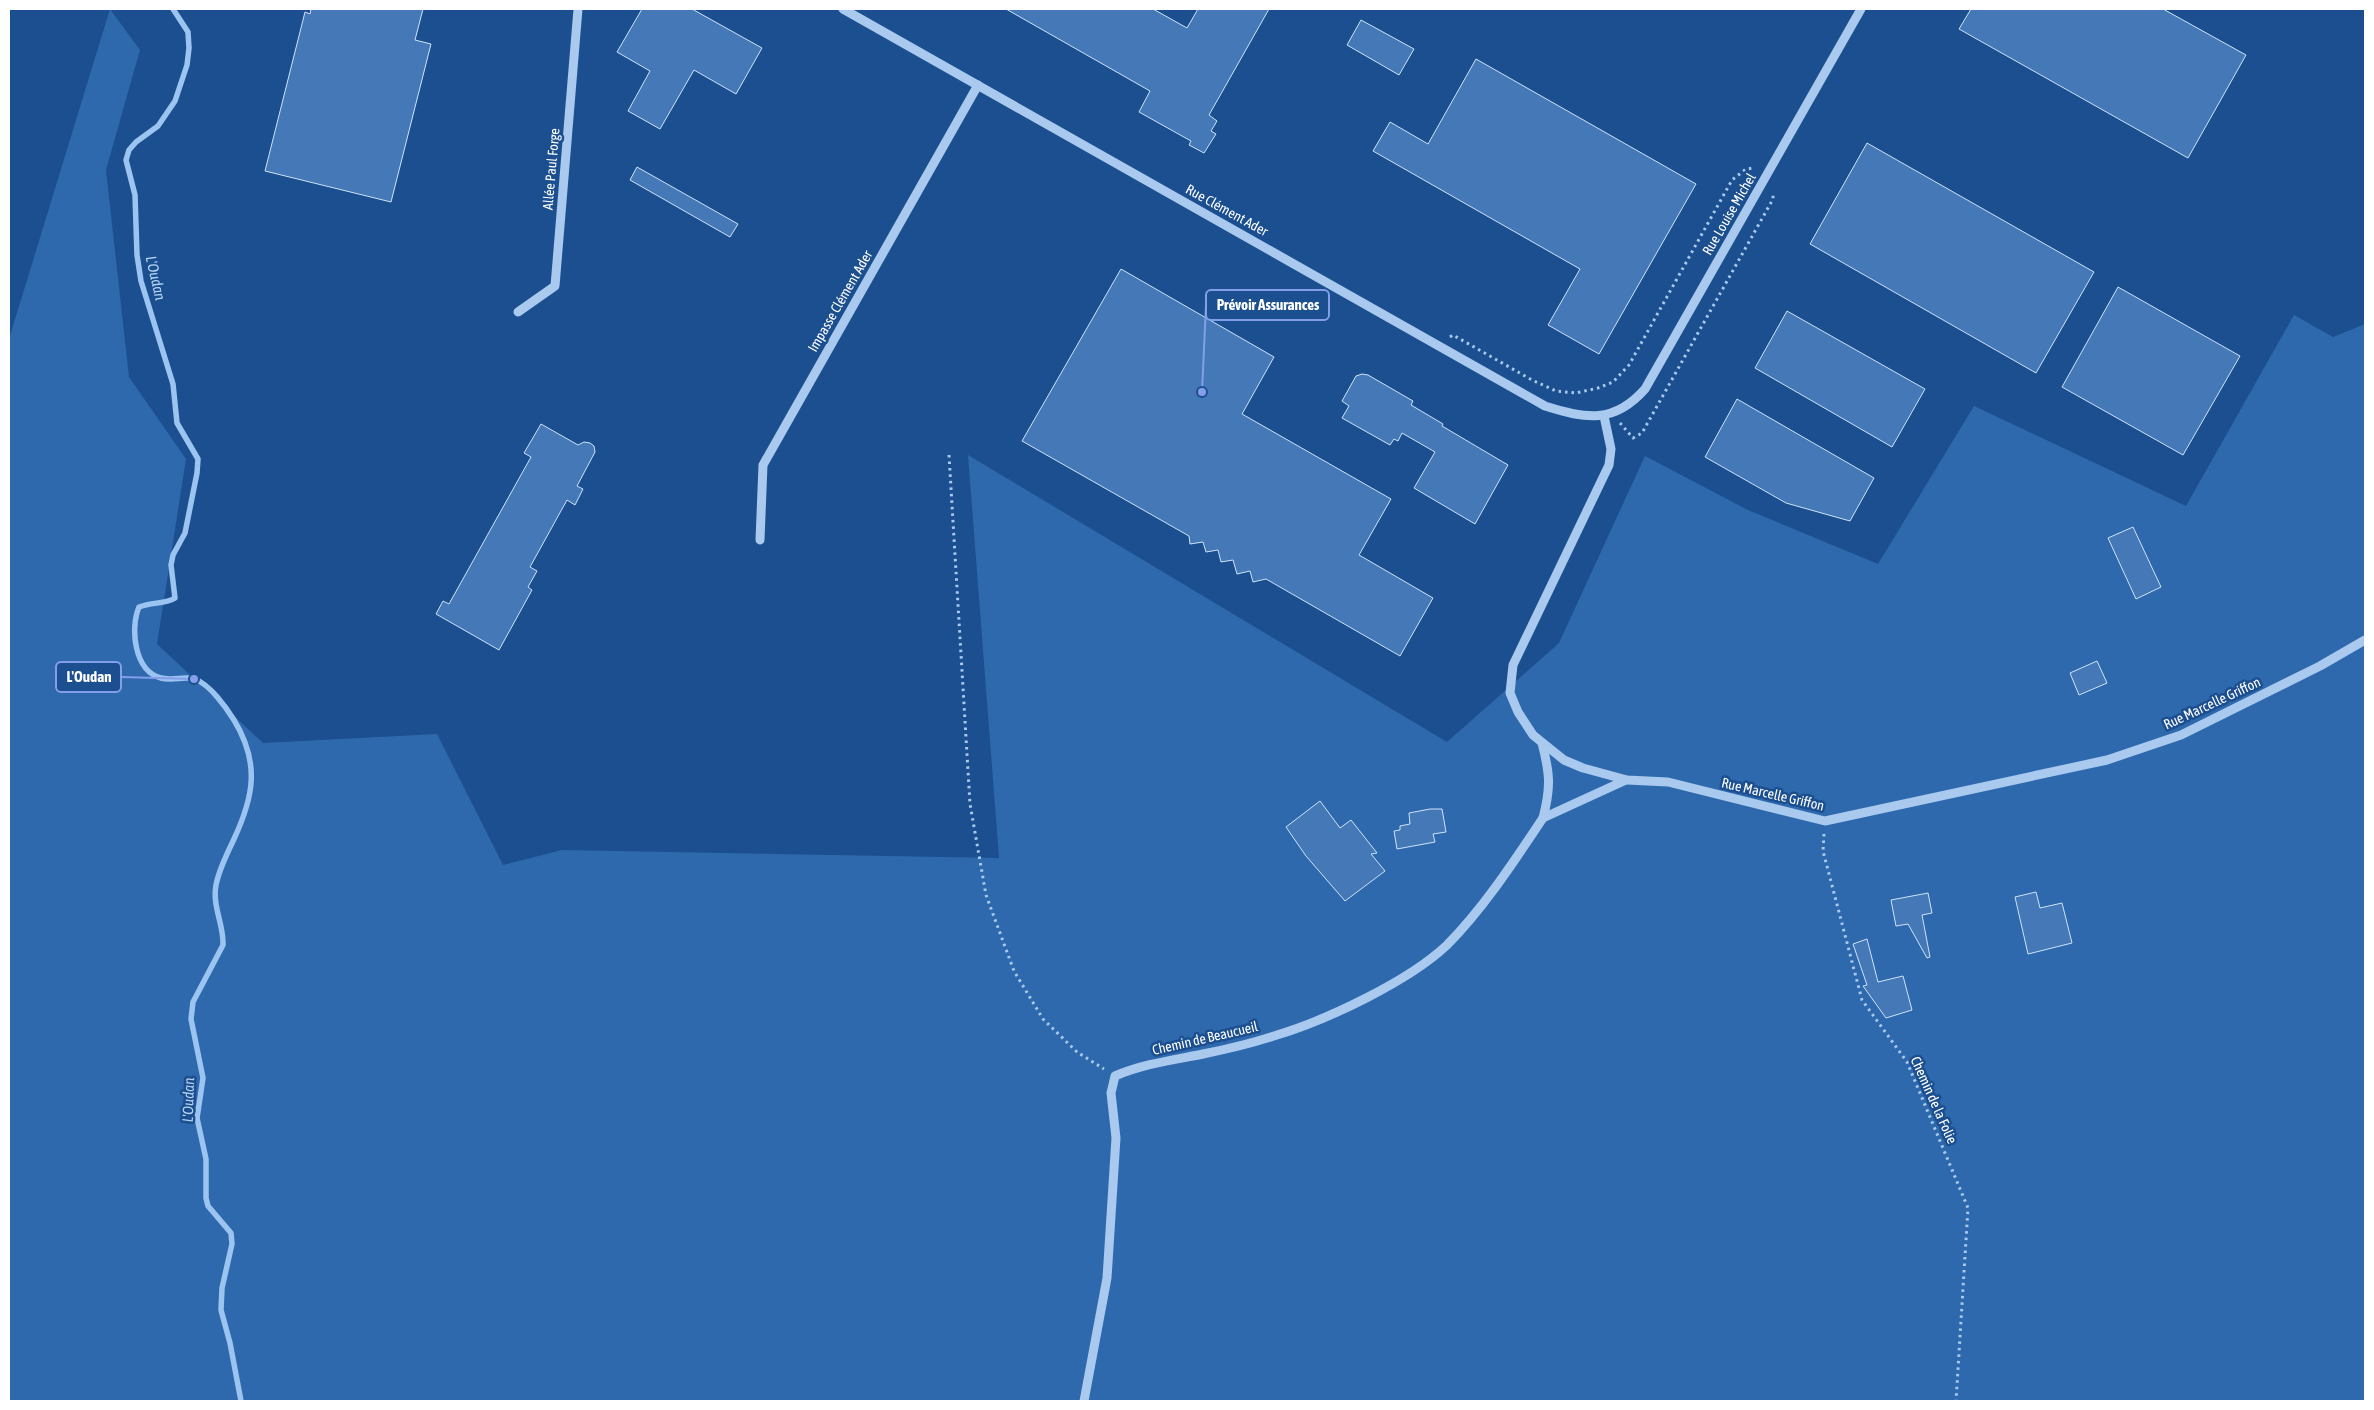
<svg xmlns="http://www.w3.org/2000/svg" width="2374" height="1410" font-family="'Asap Condensed',sans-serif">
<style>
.green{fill:#2e69ad}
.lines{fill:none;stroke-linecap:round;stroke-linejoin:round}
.stream{stroke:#9cc4f0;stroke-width:5.5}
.building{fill:#4478b7;stroke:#cfe3fa}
.path{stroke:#a9c9ee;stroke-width:3;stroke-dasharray:2.5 4;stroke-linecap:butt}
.minor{stroke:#a9c9ee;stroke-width:9}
.labels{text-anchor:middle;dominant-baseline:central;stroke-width:5;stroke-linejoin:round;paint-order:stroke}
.street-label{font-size:14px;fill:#fff;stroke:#1b4f8f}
.water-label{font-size:15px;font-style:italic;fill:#b5d3f5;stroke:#1b4f8f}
.leader{fill:none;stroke:#839eea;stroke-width:2}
.callout-dot{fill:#839eea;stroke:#1b4f8f;stroke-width:2}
.callout{fill:#1b4f8f;stroke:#839eea;stroke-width:2}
.callout-label{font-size:15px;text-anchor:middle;font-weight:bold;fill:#fff}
</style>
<rect width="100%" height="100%" fill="#1b4f8f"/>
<path class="green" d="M110 9 140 50 106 170 129 377 186 459 157 644 263 743 437 734 503 865 562 850 999 858 968 455 1447 742 1559 643 1645 456 1748 510 1878 564 1974 406 2186 506 2294 315 2333 337 2365 324V1401H9V339Z"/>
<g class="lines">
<path class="stream" d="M173 9 188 32 189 48 187 65 175 101 158 126 136 142 129 150 126 160 135 195 137 255 141 281 173 384 177 423 198 459 197 473 185 533 173 555 171 565 175 598C166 604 152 602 139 607 130 628 134 671 161 678 172 681 185 676 195 679 210 685 226 707 234 720 260 763 254 796 234 839 227 854 219 869 216 885 212 906 224 925 223 945L193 1002 191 1019 203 1078 197 1118 206 1159V1198L208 1206 231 1233 232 1244 222 1288 221 1310 230 1343 241 1401"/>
</g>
<g class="building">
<path d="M311 9H423L415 40 431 44 391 202 265 171 305 12 310 14Z"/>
<path d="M642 9H692L762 48 736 94 694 70 660 129 628 111 650 71 617 52Z"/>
<path d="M1006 9H1153L1187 28 1198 9H1269L1209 115 1217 121 1211 131 1216 134 1204 153 1189 145 1191 141 1139 112 1150 91Z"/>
<path d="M1971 9H2163L2246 55 2188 158 1959 29Z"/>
<path d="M1361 20 1414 49 1399 75 1347 45Z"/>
<path d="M1476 59 1696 184 1599 354 1548 325 1580 269 1373 151 1390 122 1428 144Z"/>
<path d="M1867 143 2094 272 2036 373 1810 244Z"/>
<path d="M637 167 738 224 730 237 630 180Z"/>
<path d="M1121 269 1274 357 1242 414 1391 499 1359 555 1433 598 1400 656 1266 579 1253 582 1250 571 1237 574 1233 560 1221 562 1218 550 1206 552 1203 542 1190 544 1189 536 1022 441Z"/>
<path d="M2118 287 2240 356 2183 455 2062 387Z"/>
<path d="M1787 311 1925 389 1892 447 1755 368Z"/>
<path d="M1362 374 1368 375 1413 401 1411 405 1443 424 1442 426 1508 465 1475 524 1414 488 1435 452 1402 433 1398 441 1394 439 1390 445 1342 418 1349 406 1342 401 1356 376Z"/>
<path d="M1737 399 1874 478 1850 521 1786 503 1705 457Z"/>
<path d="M541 424 578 445 584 442 590 443 594 446 595 452 577 486 583 489 575 505 567 500 530 567 537 571 528 587 532 590 499 650 436 614 443 601 449 604 531 457 524 453Z"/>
<path d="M2133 527 2161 587 2136 599 2108 538Z"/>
<path d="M2097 661 2107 683 2079 695 2070 673Z"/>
<path d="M1320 801 1340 828 1351 820 1377 853 1371 854 1385 871 1345 901 1306 856 1286 827Z"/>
<path d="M1430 809H1442L1446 832 1433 834 1435 842 1397 849 1394 831 1400 830V826L1410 824 1409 813Z"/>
<path d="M2036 892 2040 908 2062 903 2072 943 2028 954 2015 897Z"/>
<path d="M1928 893 1932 913 1922 915 1930 957 1927 958 1908 924 1896 926 1891 900Z"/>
<path d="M1867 939 1878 982 1903 976 1912 1010 1886 1018 1863 986 1867 985 1853 944Z"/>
</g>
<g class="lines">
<g class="path">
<path d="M1450 337 1453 335 1532 380 1556 391 1576 393 1598 388 1613 382 1629 365 1732 180 1746 169 1754 168"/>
<path d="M1620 423 1633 438 1642 433 1773 199V193"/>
<path d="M949 455 970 804 986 895 1014 971 1043 1019 1077 1052 1104 1069"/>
<path d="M1824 834 1823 851 1862 1000 1907 1062 1968 1208 1956 1401"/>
</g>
<g class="minor">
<path d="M843 9 1545 406C1586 419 1614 424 1645 389L1861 9"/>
<path d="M518 312 555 286 578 9"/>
<path d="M1604 416 1611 449 1609 465 1513 665 1510 693 1518 712 1533 735 1564 760 1583 768 1627 780 1668 782 1825 821 2107 760 2181 735 2320 666 2365 640"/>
<path d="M760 540 763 465 978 85"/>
<path d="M1542 743C1550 774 1551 787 1543 818L1626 780"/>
<path d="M1084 1401 1107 1278 1116 1138 1111 1093 1115 1076C1143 1064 1173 1060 1203 1054 1228 1049 1253 1043 1277 1035 1327 1020 1409 981 1447 945 1483 909 1515 860 1543 818"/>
</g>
</g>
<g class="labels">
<g class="street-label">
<text transform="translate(551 169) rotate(-85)">Allée Paul Forge</text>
<text transform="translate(1227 210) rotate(29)">Rue Clément Ader</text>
<text transform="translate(1729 214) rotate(-60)">Rue Louise Michel</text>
<text transform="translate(840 301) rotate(-60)">Impasse Clément Ader</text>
<text transform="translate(2212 703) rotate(-25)">Rue Marcelle Griffon</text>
<text transform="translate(1773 794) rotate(13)">Rue Marcelle Griffon</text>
<text transform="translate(1205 1038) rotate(-13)">Chemin de Beaucueil</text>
<text transform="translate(1934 1100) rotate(66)">Chemin de la Folie</text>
</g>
<g class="water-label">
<text transform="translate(156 278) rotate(77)">L'Oudan</text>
<text transform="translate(188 1100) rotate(-88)">L'Oudan</text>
</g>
</g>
<path class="leader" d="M1202 392L1206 305M194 679L121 677"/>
<g class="callout-dot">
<circle cx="1202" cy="392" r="5"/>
<circle cx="194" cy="679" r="5"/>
</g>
<g class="callout">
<rect x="1206" y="290" width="123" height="30" rx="5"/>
<rect x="56" y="662" width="65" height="30" rx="5"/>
</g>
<g class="callout-label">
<text x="1268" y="310">Prévoir Assurances</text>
<text x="89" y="682">L'Oudan</text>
</g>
<rect width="2374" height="1410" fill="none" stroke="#ffffff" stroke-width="20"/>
</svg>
